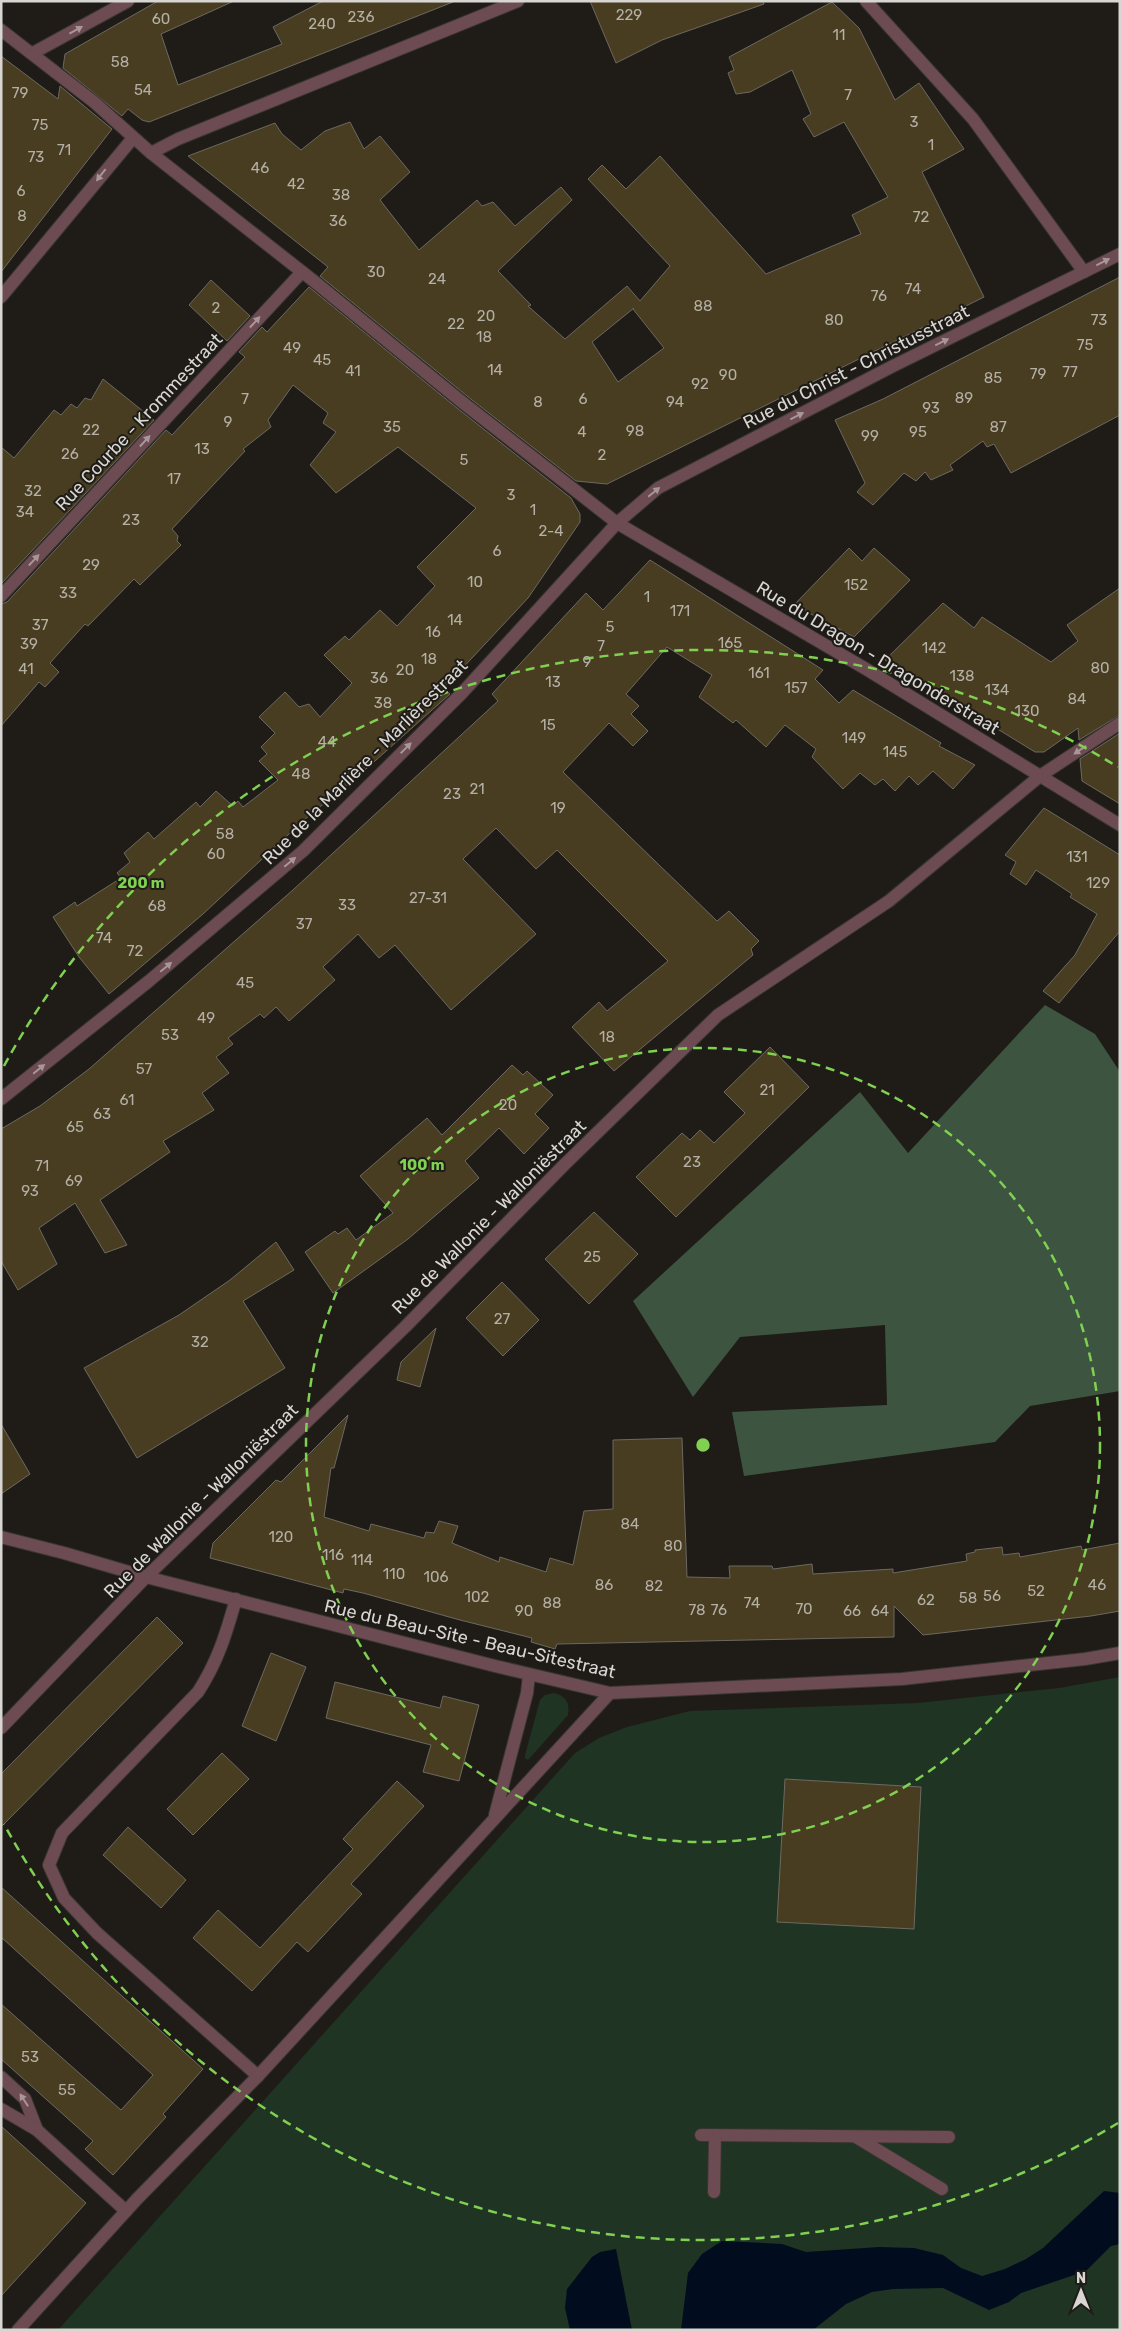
<svg xmlns="http://www.w3.org/2000/svg" width="1121" height="2331" font-family="Rubik,sans-serif">
<style>
.green{fill:#1f3423}
.forest{fill:#3d5540}
.water{fill:#020c1f}
.building{fill:#493d21;stroke:#6c6962;fill-rule:evenodd}
.lines{fill:none;stroke-linecap:round;stroke-linejoin:round}
.minor-casing{stroke:#393631;stroke-width:14}
.minor{stroke:#6d4b52;stroke-width:12}
.oneway{fill:#a89798}
.ring{fill:none;stroke:#80d051;stroke-width:2.5;stroke-dasharray:9 6}
.labels{text-anchor:middle;dominant-baseline:central;stroke-width:4;stroke-linejoin:round;paint-order:stroke}
.number-label{font-size:15px;fill:#b4b0a6}
.street-label{font-size:18px;fill:#d8d6d2;stroke:#1f1c17}
.centre{fill:#80d051;stroke:#1f1c17;stroke-width:2.5}
.ring-label{font-size:15px;text-anchor:middle;font-weight:bold;fill:#80d051;stroke:#1f1c17;stroke-width:4;stroke-linejoin:round;paint-order:stroke}
</style>
<rect width="100%" height="100%" fill="#1f1c17"/>
<g class="green">
<path d="M1120 1677V2330H58L575 1753 599 1738 627 1727 690 1711 918 1703 1059 1688Z"/>
<path d="M554 1693C566 1696 570 1703 568 1715L528 1760 525 1758V1755L540 1700 545 1695Z"/>
</g>
<path class="forest" d="M1045 1005 1095 1034 1120 1072V1391L1030 1406 995 1442 744 1476 732 1412 887 1405 885 1325 740 1337 693 1397 633 1301 860 1092 908 1153Z"/>
<g class="water">
<path d="M1104 2191 1120 2193V2244L1111 2246 1086 2271 1021 2293 1009 2302 989 2310 943 2288 893 2289 872 2292 846 2304 813 2330H681L688 2273 702 2254 722 2241 782 2244 806 2252 879 2247 914 2248 943 2255 961 2268 982 2276 1005 2269 1026 2259 1043 2248Z"/>
<path d="M616 2249 632 2330H570L565 2308 567 2289 592 2257 600 2252Z"/>
</g>
<g class="building">
<path d="M158 1H234L161 34 178 85 282 44 273 27 323 1 453 2 149 122 142 120 128 109 122 116 63 68 65 54Z"/>
<path d="M590 1H763L764 4 662 40 616 63Z"/>
<path d="M832 2 859 28 895 100 919 83 964 149 922 172 984 297 607 484 576 481 467 396 320 276 328 267 188 156 275 123 282 134 301 150 325 131 350 122 364 149 380 136 410 172 380 200 419 250 477 200 482 206 493 202 515 226 561 187 572 200 498 271 531 305 528 306 565 339 627 286 640 301 670 266 588 179 602 165 626 189 660 156 766 274 861 234 852 215 888 197 844 122 814 137 803 119 811 114 792 70 750 92 736 94 728 73 734 70 729 57ZM634 308 633 309 664 348 618 382 592 342Z"/>
<path d="M1 56 58 99 60 86 112 129 1 272Z"/>
<path d="M1120 277V415L1011 473 994 444 987 447 983 441 950 465 953 470 931 480 925 472 916 481 904 473 873 505 857 492 865 483 835 420 883 399Z"/>
<path d="M211 280 250 316 227 341 189 305Z"/>
<path d="M309 287 457 408 571 498 580 514V522L528 598 444 688 450 694 366 769 304 820 203 914 109 994 79 957 53 917 75 902 77 906 121 878 117 873 130 862 124 853 148 832 154 839 196 802 200 807 216 791 233 806 238 801 243 807 278 780 259 761 267 754 261 747 275 733 259 717 285 692 299 707 309 704 320 717 352 683 324 655 345 636 349 640 380 610 397 626 435 586 417 567 476 508 398 447 336 493 310 465 336 432 323 423 328 413 293 385 268 420 271 427 243 449 245 451 172 529 178 536 177 541 181 545 140 585 134 579 88 626 85 624 50 663 59 672 45 687 39 682 1 726V604L7 602 166 430 172 435 245 357 239 352 262 327 267 332Z"/>
<path d="M103 379 154 420 1 584V447L14 458 54 410 61 415 71 404 77 408 85 398 91 400Z"/>
<path d="M849 548 862 561 874 548 910 580 854 637 794 605Z"/>
<path d="M650 560 823 670 815 679 839 703 853 690 941 743 939 746 975 765 953 789 933 771 918 785 909 776 895 791 883 779 875 785 860 773 843 789 812 757 816 749 785 725 766 747 736 720 733 723 699 697 712 675 667 647 626 694 639 706 631 714 648 731 633 746 609 723 563 772 717 921 729 911 759 941 751 949 753 955 614 1071 572 1027 599 1002 607 1011 668 961 557 850 536 869 496 828 463 859 536 934 451 1010 395 945 379 958 358 934 323 967 335 980 289 1021 276 1007 264 1018 260 1014 228 1038 233 1044 216 1057 229 1073 202 1093 214 1110 163 1141 170 1152 100 1200 127 1245 105 1253 75 1203 39 1228 57 1264 18 1290 1 1261V1129L40 1106 89 1069 294 889 498 701 492 694 586 593 603 610Z"/>
<path d="M1120 588V715L1079 740 1078 728 1044 752H1035L885 660 943 603 974 628 982 617 1051 662 1078 641 1067 625Z"/>
<path d="M1120 733V804L1082 781 1080 759Z"/>
<path d="M1044 808 1120 855V931L1059 1003 1043 991 1075 955 1097 914 1070 897 1072 894 1036 870 1026 885 1010 874 1016 862 1005 855Z"/>
<path d="M770 1047 809 1087 676 1217 636 1177 682 1133 690 1140 700 1130 714 1143 745 1113 724 1092Z"/>
<path d="M512 1065 523 1075 527 1071 553 1095 535 1114 549 1128 524 1154 499 1128 465 1161 479 1178 408 1239 333 1293 305 1252 335 1231 338 1234 347 1228 356 1240 393 1213 360 1176 427 1118 442 1135Z"/>
<path d="M594 1212 638 1254 589 1304 545 1259Z"/>
<path d="M276 1242 294 1270 243 1301 285 1368 137 1458 84 1368 179 1315 230 1280Z"/>
<path d="M502 1282 539 1320 503 1356 466 1318Z"/>
<path d="M436 1328 420 1387 397 1380 401 1362Z"/>
<path d="M348 1415 334 1468H331L324 1517 369 1531 371 1524 424 1538 426 1532 434 1533 439 1521 458 1526 452 1543 499 1562 500 1557 546 1572 550 1558 573 1565 584 1511 613 1509V1440L682 1438 687 1577 730 1578 729 1566H772L773 1569 812 1564 813 1574 893 1569V1573L967 1561 966 1554 975 1552V1550L1002 1547 1003 1555 1019 1553 1020 1557 1081 1546 1082 1550 1120 1543V1611L1091 1616 923 1635 894 1606V1637L557 1644 555 1649 531 1642 532 1638 460 1620 363 1593 344 1589 343 1593 210 1558 213 1543 276 1480 281 1482Z"/>
<path d="M1 1424 30 1474 1 1494Z"/>
<path d="M157 1617 183 1643 1 1827V1774Z"/>
<path d="M271 1653 306 1667 276 1741 242 1726Z"/>
<path d="M335 1682 440 1708 443 1696 479 1705 459 1781 423 1772 431 1745 326 1718Z"/>
<path d="M222 1753 249 1779 193 1835 167 1809Z"/>
<path d="M785 1779 921 1787 914 1929 777 1922Z"/>
<path d="M397 1781 424 1806 351 1884 362 1894 308 1952 297 1942 252 1991 193 1938 218 1910 260 1948 353 1849 343 1839Z"/>
<path d="M128 1827 186 1880 161 1908 103 1855Z"/>
<path d="M1 1887 203 2069 163 2114 166 2117 113 2175 85 2149 93 2141 1 2059V2004L121 2110 153 2075 1 1937Z"/>
<path d="M1 2126 86 2203 1 2296Z"/>
</g>
<g class="lines">
<defs>
<g id="minor">
<path d="M866 1 973 119 1084 272"/>
<path d="M1 30 94 102 151 153 315 282 462 402 617 523 866 669 1120 825"/>
<path d="M33 53 128 1"/>
<path d="M151 153 178 139 518 1"/>
<path d="M1 297 133 138"/>
<path d="M1 596 302 272"/>
<path d="M1 1099 149 981 303 851 462 693 617 523 658 488 893 366 1120 254"/>
<path d="M1 1537 64 1553 146 1577 495 1666 610 1693 902 1679 1085 1659 1120 1653"/>
<path d="M236 1599C226 1634 218 1661 198 1692L62 1833 49 1865 64 1898 97 1933 258 2076"/>
<path d="M1 1728 146 1577 405 1327 564 1165 718 1015 889 901 1040 776 1120 723"/>
<path d="M495 1815 527 1693 529 1675"/>
<path d="M1 2077 25 2099 37 2130"/>
<path d="M1 2109 37 2130 126 2211"/>
<path d="M701 2135 949 2137"/>
<path d="M856 2137 942 2189"/>
<path d="M714 2192 715 2135"/>
<path d="M18 2330 137 2199 258 2076 610 1693"/>
</g>
</defs>
<use href="#minor" class="minor-casing"/>
<use href="#minor" class="minor"/>
</g>
<defs><path id="oneway-solid" d="M-6-.8H1V-3.2L6.5 0L1 3.2V.8H-6Z" transform="scale(1.25)"/></defs>
<g class="oneway">
<use href="#oneway-solid" transform="translate(76 30) rotate(-29)"/>
<use href="#oneway-solid" transform="translate(101 175) rotate(128)"/>
<use href="#oneway-solid" transform="translate(1103 262) rotate(-27)"/>
<use href="#oneway-solid" transform="translate(255 322) rotate(-47)"/>
<use href="#oneway-solid" transform="translate(942 342) rotate(-26)"/>
<use href="#oneway-solid" transform="translate(797 416) rotate(-27)"/>
<use href="#oneway-solid" transform="translate(145 441) rotate(-47)"/>
<use href="#oneway-solid" transform="translate(654 492) rotate(-39)"/>
<use href="#oneway-solid" transform="translate(34 560) rotate(-47)"/>
<use href="#oneway-solid" transform="translate(406 748) rotate(-45)"/>
<use href="#oneway-solid" transform="translate(1080 750) rotate(146)"/>
<use href="#oneway-solid" transform="translate(290 862) rotate(-40)"/>
<use href="#oneway-solid" transform="translate(166 967) rotate(-40)"/>
<use href="#oneway-solid" transform="translate(39 1069) rotate(-39)"/>
<use href="#oneway-solid" transform="translate(24 2100) rotate(-123)"/>
</g>
<g class="ring">
<circle cx="703" cy="1445" r="397"/>
<path d="M1118 2123A795 795 0 0 1 4 1824M4 1066A795 795 0 0 1 1118 767"/>
</g>
<g class="labels">
<g class="number-label">
<text x="629" y="15">229</text>
<text x="361" y="17">236</text>
<text x="161" y="19">60</text>
<text x="322" y="24">240</text>
<text x="839" y="35">11</text>
<text x="120" y="62">58</text>
<text x="143" y="90">54</text>
<text x="20" y="93">79</text>
<text x="848" y="95">7</text>
<text x="914" y="122">3</text>
<text x="40" y="125">75</text>
<text x="931" y="145">1</text>
<text x="64" y="150">71</text>
<text x="36" y="157">73</text>
<text x="260" y="168">46</text>
<text x="296" y="184">42</text>
<text x="21" y="191">6</text>
<text x="341" y="195">38</text>
<text x="22" y="216">8</text>
<text x="921" y="217">72</text>
<text x="338" y="221">36</text>
<text x="376" y="272">30</text>
<text x="437" y="279">24</text>
<text x="913" y="289">74</text>
<text x="879" y="296">76</text>
<text x="703" y="306">88</text>
<text x="216" y="308">2</text>
<text x="486" y="316">20</text>
<text x="834" y="320">80</text>
<text x="1099" y="320">73</text>
<text x="456" y="324">22</text>
<text x="484" y="337">18</text>
<text x="1085" y="345">75</text>
<text x="292" y="348">49</text>
<text x="322" y="360">45</text>
<text x="495" y="370">14</text>
<text x="353" y="371">41</text>
<text x="1070" y="372">77</text>
<text x="1038" y="374">79</text>
<text x="728" y="375">90</text>
<text x="993" y="378">85</text>
<text x="700" y="384">92</text>
<text x="964" y="398">89</text>
<text x="245" y="399">7</text>
<text x="583" y="399">6</text>
<text x="538" y="402">8</text>
<text x="675" y="402">94</text>
<text x="931" y="408">93</text>
<text x="228" y="422">9</text>
<text x="392" y="427">35</text>
<text x="998" y="427">87</text>
<text x="91" y="430">22</text>
<text x="635" y="431">98</text>
<text x="582" y="432">4</text>
<text x="918" y="432">95</text>
<text x="870" y="436">99</text>
<text x="202" y="449">13</text>
<text x="70" y="454">26</text>
<text x="602" y="455">2</text>
<text x="464" y="460">5</text>
<text x="174" y="479">17</text>
<text x="33" y="491">32</text>
<text x="511" y="495">3</text>
<text x="533" y="510">1</text>
<text x="25" y="512">34</text>
<text x="131" y="520">23</text>
<text x="551" y="531">2-4</text>
<text x="497" y="551">6</text>
<text x="91" y="565">29</text>
<text x="475" y="582">10</text>
<text x="856" y="585">152</text>
<text x="68" y="593">33</text>
<text x="647" y="597">1</text>
<text x="680" y="611">171</text>
<text x="455" y="620">14</text>
<text x="40" y="625">37</text>
<text x="610" y="627">5</text>
<text x="433" y="632">16</text>
<text x="730" y="643">165</text>
<text x="29" y="644">39</text>
<text x="601" y="646">7</text>
<text x="934" y="648">142</text>
<text x="429" y="659">18</text>
<text x="587" y="662">9</text>
<text x="1100" y="668">80</text>
<text x="26" y="669">41</text>
<text x="405" y="670">20</text>
<text x="759" y="673">161</text>
<text x="962" y="676">138</text>
<text x="379" y="678">36</text>
<text x="553" y="682">13</text>
<text x="796" y="688">157</text>
<text x="997" y="690">134</text>
<text x="1077" y="699">84</text>
<text x="383" y="703">38</text>
<text x="1027" y="711">130</text>
<text x="548" y="725">15</text>
<text x="854" y="738">149</text>
<text x="327" y="742">44</text>
<text x="895" y="752">145</text>
<text x="301" y="774">48</text>
<text x="477" y="789">21</text>
<text x="452" y="794">23</text>
<text x="558" y="808">19</text>
<text x="225" y="834">58</text>
<text x="216" y="854">60</text>
<text x="1077" y="857">131</text>
<text x="1098" y="883">129</text>
<text x="428" y="898">27-31</text>
<text x="347" y="905">33</text>
<text x="157" y="906">68</text>
<text x="304" y="924">37</text>
<text x="104" y="938">74</text>
<text x="135" y="951">72</text>
<text x="245" y="983">45</text>
<text x="206" y="1018">49</text>
<text x="170" y="1035">53</text>
<text x="607" y="1037">18</text>
<text x="144" y="1069">57</text>
<text x="767" y="1090">21</text>
<text x="127" y="1100">61</text>
<text x="508" y="1105">20</text>
<text x="102" y="1114">63</text>
<text x="75" y="1127">65</text>
<text x="692" y="1162">23</text>
<text x="42" y="1166">71</text>
<text x="74" y="1181">69</text>
<text x="30" y="1191">93</text>
<text x="592" y="1257">25</text>
<text x="502" y="1319">27</text>
<text x="200" y="1342">32</text>
<text x="630" y="1524">84</text>
<text x="281" y="1537">120</text>
<text x="673" y="1546">80</text>
<text x="333" y="1555">116</text>
<text x="362" y="1560">114</text>
<text x="394" y="1574">110</text>
<text x="436" y="1577">106</text>
<text x="604" y="1585">86</text>
<text x="1097" y="1585">46</text>
<text x="654" y="1586">82</text>
<text x="1036" y="1591">52</text>
<text x="992" y="1596">56</text>
<text x="477" y="1597">102</text>
<text x="968" y="1598">58</text>
<text x="926" y="1600">62</text>
<text x="552" y="1603">88</text>
<text x="752" y="1603">74</text>
<text x="804" y="1609">70</text>
<text x="697" y="1610">78</text>
<text x="719" y="1610">76</text>
<text x="524" y="1611">90</text>
<text x="852" y="1611">66</text>
<text x="880" y="1611">64</text>
<text x="30" y="2057">53</text>
<text x="67" y="2090">55</text>
</g>
<g class="street-label">
<text transform="translate(856 367) rotate(-27)">Rue du Christ - Christusstraat</text>
<text transform="translate(139 422) rotate(-47)">Rue Courbe - Krommestraat</text>
<text transform="translate(878 658) rotate(31)">Rue du Dragon - Dragonderstraat</text>
<text transform="translate(365 762) rotate(-45)">Rue de la Marlière - Marlièrestraat</text>
<text transform="translate(489 1217) rotate(-45)">Rue de Wallonie - Walloniëstraat</text>
<text transform="translate(201 1501) rotate(-45)">Rue de Wallonie - Walloniëstraat</text>
<text transform="translate(470 1639) rotate(13)">Rue du Beau-Site - Beau-Sitestraat</text>
</g>
</g>
<circle cx="703" cy="1445" r="8" class="centre"/>
<g class="ring-label">
<text x="141" y="888">200 m</text>
<text x="422" y="1170">100 m</text>
</g>
<rect width="1121" height="2331" fill="none" stroke="#d8d6d2" stroke-width="5"/>
<g transform="translate(1081 2291)" stroke="#1f1c17" stroke-width="4" paint-order="stroke">
<path d="M0-4L9 19L0 12L-9 19Z" fill="#d8d6d2"/>
<text y="-8" font-size="14" font-weight="bold" text-anchor="middle" fill="#d8d6d2">N</text>
</g>
</svg>
